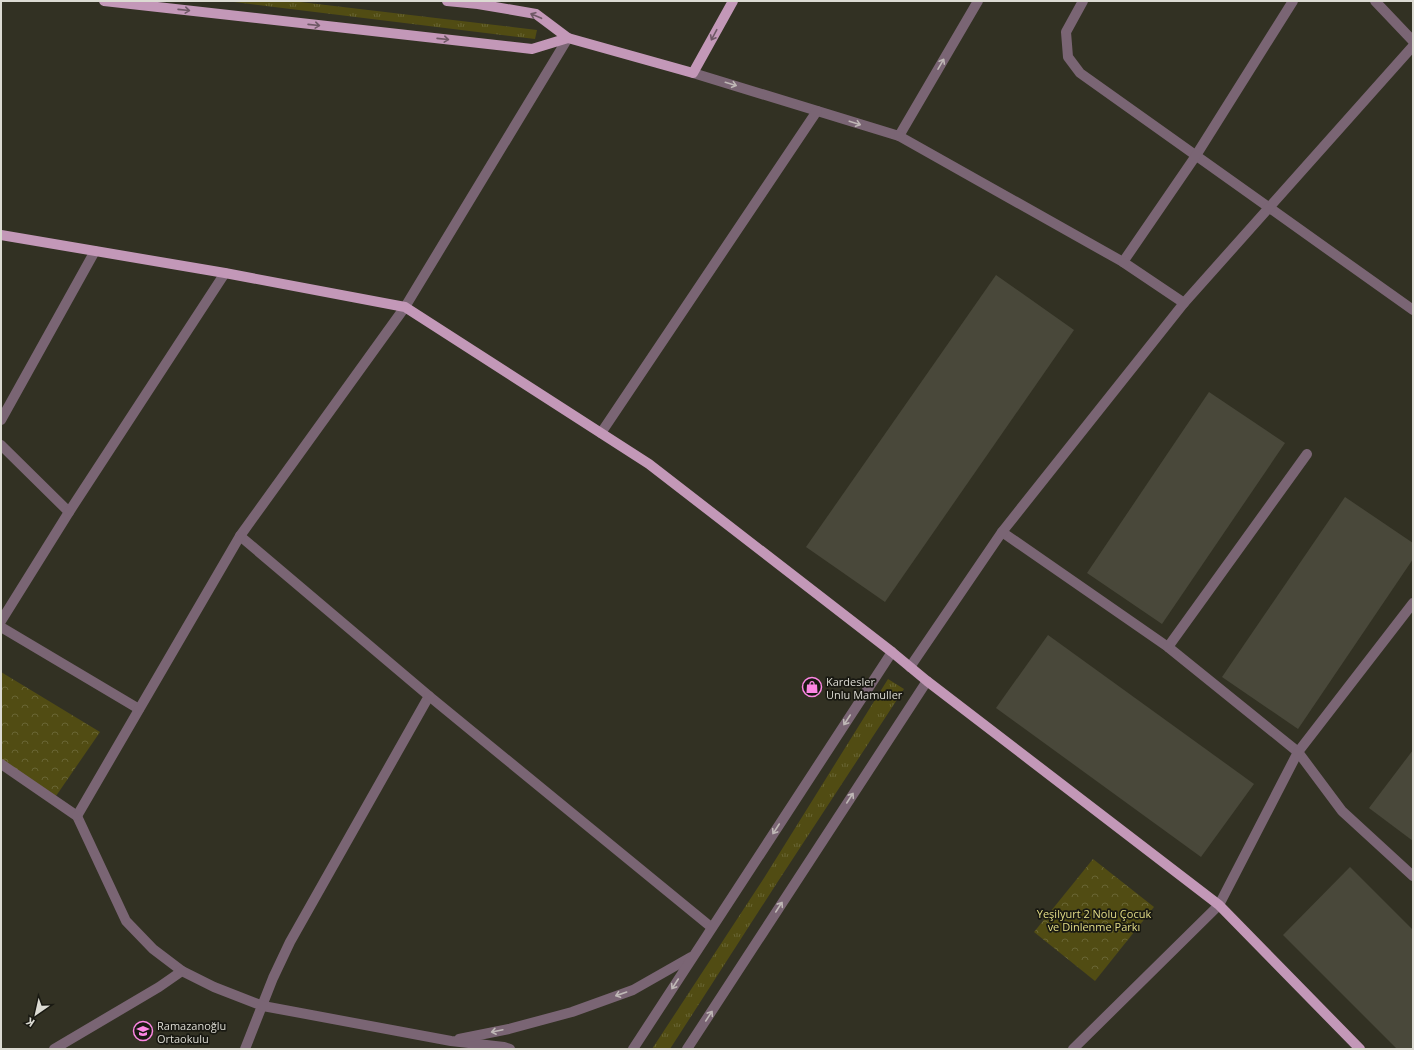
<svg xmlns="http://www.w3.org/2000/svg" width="1414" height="1050" font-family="'Open Sans',sans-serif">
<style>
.grass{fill:url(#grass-tufts)}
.park{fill:url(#park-crowns)}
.building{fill:#49483a}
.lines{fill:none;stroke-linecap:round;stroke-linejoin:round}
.minor{stroke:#7a6574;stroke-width:10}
.major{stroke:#c398b8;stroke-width:10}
.oneway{stroke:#6e5865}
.oneway2{stroke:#bfb8b6}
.labels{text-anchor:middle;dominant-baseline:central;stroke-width:3.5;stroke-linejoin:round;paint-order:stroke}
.poi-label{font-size:11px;fill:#dcdbd3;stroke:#191912;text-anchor:start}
.park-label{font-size:11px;fill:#e4dd86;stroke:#191912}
</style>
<defs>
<pattern id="grass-tufts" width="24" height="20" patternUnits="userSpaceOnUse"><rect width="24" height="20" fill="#514c13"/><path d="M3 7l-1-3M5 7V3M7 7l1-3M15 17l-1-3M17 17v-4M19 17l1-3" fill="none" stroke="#696534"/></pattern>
<pattern id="park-crowns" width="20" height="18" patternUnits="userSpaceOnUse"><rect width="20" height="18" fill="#514c13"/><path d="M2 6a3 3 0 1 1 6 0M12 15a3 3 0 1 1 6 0" fill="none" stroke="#696534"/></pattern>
</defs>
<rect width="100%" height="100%" fill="#323123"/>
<g class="grass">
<path d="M226 1H292L537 30 535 39Z"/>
<path d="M888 679 904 689 775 886 670 1049H652L764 878Z"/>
</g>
<g class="park">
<path d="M1 672 100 732 56 796 1 760Z"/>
<path d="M1093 859 1154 907 1095 981 1034 932Z"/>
</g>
<g class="building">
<path d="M996 275 1074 330 885 602 806 547Z"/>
<path d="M1209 392 1285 443 1162 624 1087 573Z"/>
<path d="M1345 497 1413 543V559L1298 729 1222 677Z"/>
<path d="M1048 635 1254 784 1201 857 996 708Z"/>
<path d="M1413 750V841L1369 808Z"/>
<path d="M1350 867 1413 930V1049H1397L1283 935Z"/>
</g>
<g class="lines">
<g class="minor">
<path d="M1083 1 1066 32 1068 57 1080 73 1413 310"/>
<path d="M1375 1 1413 41"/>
<path d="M693 73 899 136 978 1"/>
<path d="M899 136 1123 262 1195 157 1293 1"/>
<path d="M1123 262 1184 303"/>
<path d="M1 420 95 251"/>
<path d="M601 433 817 111"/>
<path d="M1 445 69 512"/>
<path d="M1002 532 1168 647 1298 752 1342 811 1413 876"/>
<path d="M240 536 429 696 290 942 273 978 245 1049"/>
<path d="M1 621 69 512 225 273"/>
<path d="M1 627 139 709"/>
<path d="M1168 647 1307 454"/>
<path d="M910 667 1002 532 1184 303 1413 46"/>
<path d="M429 696 711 927"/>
<path d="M1 764 77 816 126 921 153 949 182 971 214 987 263 1006 451 1041 504 1047 510 1049"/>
<path d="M77 816 240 536 405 307 568 38"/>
<path d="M459 1039 509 1029 572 1012 633 990 691 957"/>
<path d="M54 1049 159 987 182 971"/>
<path d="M633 1049 892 652"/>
<path d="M687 1049 927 681"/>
<path d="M1073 1049 1219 905 1298 752 1413 603"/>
</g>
<g class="major">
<path d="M104 1 532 49 568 38"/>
<path d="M447 1 478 4 536 14 568 38 693 73 733 1"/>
<path d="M1 235 225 273 405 307 649 464 892 652 927 681 1219 905 1360 1049"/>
</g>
</g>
<defs><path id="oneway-shaft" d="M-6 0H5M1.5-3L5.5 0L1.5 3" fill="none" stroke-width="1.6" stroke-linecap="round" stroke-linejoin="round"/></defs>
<g class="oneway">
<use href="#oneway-shaft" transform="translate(184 10) rotate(6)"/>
<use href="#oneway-shaft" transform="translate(536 16) rotate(-157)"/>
<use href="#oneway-shaft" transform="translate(314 25) rotate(6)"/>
<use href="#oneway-shaft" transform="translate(714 35) rotate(118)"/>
<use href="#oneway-shaft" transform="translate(443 39) rotate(6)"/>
</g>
<g class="oneway2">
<use href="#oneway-shaft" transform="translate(941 64) rotate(-60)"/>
<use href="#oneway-shaft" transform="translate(731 84) rotate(17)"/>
<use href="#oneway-shaft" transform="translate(855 123) rotate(18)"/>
<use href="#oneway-shaft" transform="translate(847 720) rotate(123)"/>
<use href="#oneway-shaft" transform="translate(850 798) rotate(-57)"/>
<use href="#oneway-shaft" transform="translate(776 829) rotate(123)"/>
<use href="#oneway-shaft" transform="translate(779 907) rotate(-57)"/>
<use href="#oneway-shaft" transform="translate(675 984) rotate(123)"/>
<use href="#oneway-shaft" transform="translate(621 994) rotate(161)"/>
<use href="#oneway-shaft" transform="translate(709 1016) rotate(-57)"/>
<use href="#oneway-shaft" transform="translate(497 1031) rotate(168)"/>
</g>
<defs>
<symbol id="shop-ring" viewBox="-11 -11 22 22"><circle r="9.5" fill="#191912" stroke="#fc86e3" stroke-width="1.5"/><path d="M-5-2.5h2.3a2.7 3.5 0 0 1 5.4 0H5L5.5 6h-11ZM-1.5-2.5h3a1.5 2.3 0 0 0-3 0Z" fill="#fc86e3"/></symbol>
<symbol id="school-ring" viewBox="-11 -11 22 22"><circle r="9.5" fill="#191912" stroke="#fc86e3" stroke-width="1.5"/><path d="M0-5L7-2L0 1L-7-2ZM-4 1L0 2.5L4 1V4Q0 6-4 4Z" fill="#fc86e3"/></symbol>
</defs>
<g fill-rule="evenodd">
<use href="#shop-ring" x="801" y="676" width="22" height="22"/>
<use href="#school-ring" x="132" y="1020" width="22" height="22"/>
</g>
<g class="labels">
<g class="poi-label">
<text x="826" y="681">Kardesler<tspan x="826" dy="13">Unlu Mamuller</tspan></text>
<text x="157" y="1025">Ramazanoğlu<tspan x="157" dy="13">Ortaokulu</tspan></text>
</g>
<g class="park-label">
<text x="1094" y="913">Yeşilyurt 2 Nolu Çocuk<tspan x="1094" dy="13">ve Dinlenme Parkı</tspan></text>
</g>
</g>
<rect width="1414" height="1050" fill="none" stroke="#dcdbd3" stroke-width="4"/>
<g transform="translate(36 1014) rotate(214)" stroke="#191912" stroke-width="3" paint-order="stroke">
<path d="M0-3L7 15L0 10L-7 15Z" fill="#dcdbd3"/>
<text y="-6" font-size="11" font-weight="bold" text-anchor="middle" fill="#dcdbd3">K</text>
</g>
</svg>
